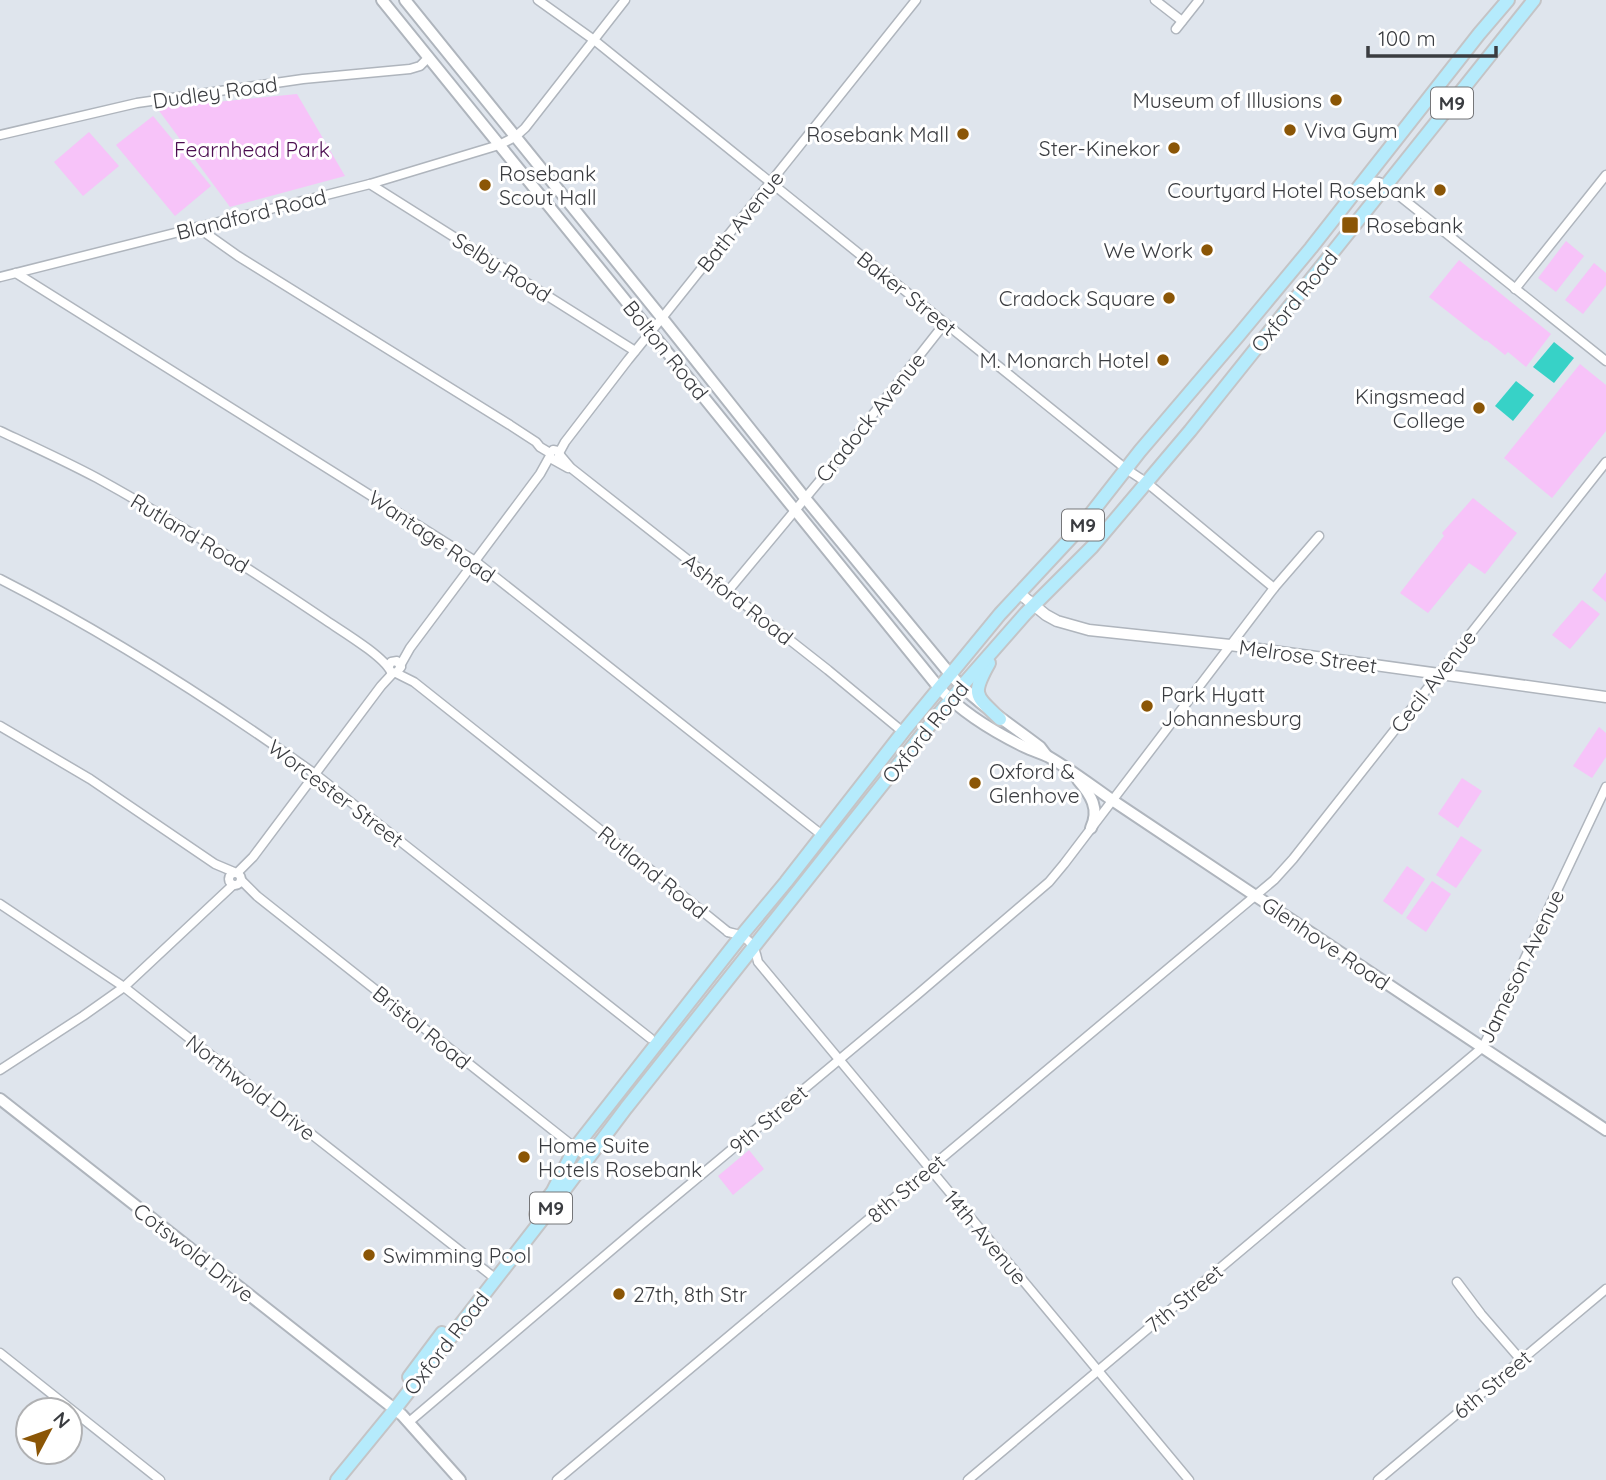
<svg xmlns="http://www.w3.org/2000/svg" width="1606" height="1480" font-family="Quicksand,sans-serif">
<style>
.green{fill:#f7c3f9}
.water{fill:#37d2c7}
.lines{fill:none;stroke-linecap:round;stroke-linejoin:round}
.minor-casing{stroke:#afb5bd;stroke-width:11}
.tertiary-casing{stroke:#afb5bd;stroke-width:13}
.secondary-casing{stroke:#afb5bd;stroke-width:14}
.primary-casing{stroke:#c4c4c6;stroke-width:16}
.minor{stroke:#fff;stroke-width:8}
.tertiary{stroke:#fff;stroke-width:10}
.secondary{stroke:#fff;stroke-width:10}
.primary{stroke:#b5ebfc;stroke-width:12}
.poi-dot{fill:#8b5606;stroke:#fff;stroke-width:2.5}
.labels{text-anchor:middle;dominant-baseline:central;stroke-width:6;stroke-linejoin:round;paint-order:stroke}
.shield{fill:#fff;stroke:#757679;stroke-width:2}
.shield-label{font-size:19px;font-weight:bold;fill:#3a3c40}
.street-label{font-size:21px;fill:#3a3c40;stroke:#fff}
.poi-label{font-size:21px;fill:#3a3c40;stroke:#fff;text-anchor:end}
.park-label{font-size:21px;fill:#4b0d50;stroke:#fff}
</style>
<rect width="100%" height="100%" fill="#dfe5ed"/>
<g class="green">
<path d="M297 94 345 176 230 207 157 108Z"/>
<path d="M153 116 211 186 175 216 116 145Z"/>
<path d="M89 132 119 166 83 196 54 162Z"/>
<path d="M1566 241 1584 256 1556 292 1538 278Z"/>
<path d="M1459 260 1551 334 1526 367 1508 352 1505 355 1486 340 1485 341 1429 297Z"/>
<path d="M1594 263 1606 273V285L1583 314 1565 300Z"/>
<path d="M1580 364 1606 385V431L1552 498 1504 458Z"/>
<path d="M1473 498 1517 533 1485 574 1469 563 1428 613 1400 593 1444 536 1442 533Z"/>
<path d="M1606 572V602L1592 590Z"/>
<path d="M1582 600 1600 614 1570 649 1552 635Z"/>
<path d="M1599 727 1606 733V757L1592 778 1573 766Z"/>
<path d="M1462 778 1482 791 1458 828 1438 814Z"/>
<path d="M1461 836 1482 850 1456 888 1436 875Z"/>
<path d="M1407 866 1425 879 1402 915 1383 901Z"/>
<path d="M1432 881 1451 894 1426 932 1406 918Z"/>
<path d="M749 1150 764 1169 733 1195 718 1176Z"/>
</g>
<g class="water">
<path d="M1554 342 1574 358 1554 383 1533 367Z"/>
<path d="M1516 381 1534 395 1513 421 1495 406Z"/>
</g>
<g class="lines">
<defs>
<g id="minor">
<path d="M538 0 594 40 1126 469 1146 482 1274 588"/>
<path d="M1155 0 1182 21"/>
<path d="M1176 29 1199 0"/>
<path d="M0 135 137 103 303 79 410 69 420 66 429 57"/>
<path d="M1364 181 1379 182 1387 186 1606 361"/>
<path d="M370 184 635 351"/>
<path d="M197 227 238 256 510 425 536 442 540 447 550 453"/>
<path d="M16 273 475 561 822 835"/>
<path d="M0 277 370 184 499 145 515 137 525 128 625 0"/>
<path d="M1515 289 1606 175"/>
<path d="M0 431C32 446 65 461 97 478 175 521 250 569 324 619 340 630 384 656 391 672L396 673 401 667 397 661 391 662 389 666"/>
<path d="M559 453 565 442 628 360 662 318 916 0"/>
<path d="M560 455 571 468 828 670 903 732"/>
<path d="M556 460 560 455 558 451 553 450 550 453V458L568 468"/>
<path d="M0 579C110 635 214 702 315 774L650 1038"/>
<path d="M728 591 837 460 945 323"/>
<path d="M401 664 410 648 540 474 550 456"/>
<path d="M396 673 414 682 681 894 728 932"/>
<path d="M0 726 90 779 215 864 234 872"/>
<circle cx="235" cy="879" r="6"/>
<path d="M237 873 253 857 381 686 393 673"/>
<path d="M241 880 257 896 588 1158"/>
<path d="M0 904 124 987 496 1279"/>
<path d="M728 932C747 936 754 942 758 962L1189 1480"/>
<path d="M0 1070 83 1016 124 987 233 885"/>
<path d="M1457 1282 1481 1314 1521 1360"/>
<path d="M0 1353 160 1480"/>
<path d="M409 1422 641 1225 918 994 1049 882 1064 864 1274 588 1319 536"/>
<path d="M557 1480 1274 880 1293 859 1606 462"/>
<path d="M968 1480 1483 1047 1606 787"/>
<path d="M1378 1480 1606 1289"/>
</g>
<path id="tertiary" d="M1019 593 1046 615 1057 621 1089 630 1230 645 1606 697"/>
<g id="secondary">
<path d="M382 0 940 689C964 714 994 732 1025 747 1033 751 1042 753 1049 757 1071 770 1092 786 1112 800L1606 1130"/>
<path d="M405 0 662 318 805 498 950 674C976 703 1009 723 1040 747L1046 755"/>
<path d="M1078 780C1091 795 1100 809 1091 828"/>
<path d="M0 1099 402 1415 460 1480"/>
</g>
<g id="primary">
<path d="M989 663C971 695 975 695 1000 719"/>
<path d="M536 1214 553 1191 575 1148 742 935 786 882 903 732 1000 614 1079 529 1140 451 1238 336 1311 248 1479 34 1508 0"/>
<path d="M409 1377 442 1333"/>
<path d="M337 1480 395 1409 544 1217 626 1108 924 732 961 687 1026 613 1092 547 1190 431 1534 0"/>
</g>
</defs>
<use href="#minor" class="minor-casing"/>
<use href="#tertiary" class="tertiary-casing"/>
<use href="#secondary" class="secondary-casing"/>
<use href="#primary" class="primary-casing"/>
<use href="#minor" class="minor"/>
<use href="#tertiary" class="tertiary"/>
<use href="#secondary" class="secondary"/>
<use href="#primary" class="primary"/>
</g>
<g class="poi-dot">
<circle cx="1336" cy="100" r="7"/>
<circle cx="1290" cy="130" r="7"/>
<circle cx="963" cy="134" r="7"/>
<circle cx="1174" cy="148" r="7"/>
<circle cx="485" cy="185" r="7"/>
<circle cx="1440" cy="190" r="7"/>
<rect x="1341" y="216" width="18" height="18" rx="3.5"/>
<circle cx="1207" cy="250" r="7"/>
<circle cx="1169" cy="298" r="7"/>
<circle cx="1163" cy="360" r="7"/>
<circle cx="1479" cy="408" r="7"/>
<circle cx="1147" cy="706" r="7"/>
<circle cx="975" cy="783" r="7"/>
<circle cx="524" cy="1157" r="7"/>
<circle cx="369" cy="1255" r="7"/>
<circle cx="619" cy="1294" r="7"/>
</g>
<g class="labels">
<g class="shield">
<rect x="1431" y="87.5" width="42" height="31" rx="5"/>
<rect x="1062" y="509.5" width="42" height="31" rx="5"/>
<rect x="530" y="1192.5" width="42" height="31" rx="5"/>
</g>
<g class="shield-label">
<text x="1452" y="103">M9</text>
<text x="1083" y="525">M9</text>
<text x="551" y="1208">M9</text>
</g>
<g class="street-label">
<text transform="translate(215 92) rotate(-8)">Dudley Road</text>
<text transform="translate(251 214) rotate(-14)">Blandford Road</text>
<text transform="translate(740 221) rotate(-51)">Bath Avenue</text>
<text transform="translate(502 267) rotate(32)">Selby Road</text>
<text transform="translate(907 293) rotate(39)">Baker Street</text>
<text transform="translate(1294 301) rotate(-51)">Oxford Road</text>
<text transform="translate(666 350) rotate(51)">Bolton Road</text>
<text transform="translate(870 417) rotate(-51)">Cradock Avenue</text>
<text transform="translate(190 533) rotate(31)">Rutland Road</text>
<text transform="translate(432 536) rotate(34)">Wantage Road</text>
<text transform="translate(738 599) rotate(38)">Ashford Road</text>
<text transform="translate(1308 656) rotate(8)">Melrose Street</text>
<text transform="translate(1433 681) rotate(-52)">Cecil Avenue</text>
<text transform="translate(925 732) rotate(-51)">Oxford Road</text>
<text transform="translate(336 793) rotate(37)">Worcester Street</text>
<text transform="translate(653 872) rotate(39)">Rutland Road</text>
<text transform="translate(1326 943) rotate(34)">Glenhove Road</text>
<text transform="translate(1521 966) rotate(-64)">Jameson Avenue</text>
<text transform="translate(422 1027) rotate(39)">Bristol Road</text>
<text transform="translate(251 1087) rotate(38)">Northwold Drive</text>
<text transform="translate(768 1119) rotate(-40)">9th Street</text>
<text transform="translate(906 1188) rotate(-40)">8th Street</text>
<text transform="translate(986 1237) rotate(50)">14th Avenue</text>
<text transform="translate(194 1252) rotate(38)">Cotswold Drive</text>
<text transform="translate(1184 1298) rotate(-40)">7th Street</text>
<text transform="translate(446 1343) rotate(-52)">Oxford Road</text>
<text transform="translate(1492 1384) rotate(-40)">6th Street</text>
</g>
<g class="poi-label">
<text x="1322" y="100">Museum of Illusions</text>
<text x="1304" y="130" text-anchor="start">Viva Gym</text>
<text x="949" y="134">Rosebank Mall</text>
<text x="1160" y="148">Ster-Kinekor</text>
<text x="499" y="173" text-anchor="start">Rosebank<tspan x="499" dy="24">Scout Hall</tspan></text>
<text x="1426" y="190">Courtyard Hotel Rosebank</text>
<text x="1366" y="225" text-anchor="start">Rosebank</text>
<text x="1193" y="250">We Work</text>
<text x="1155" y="298">Cradock Square</text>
<text x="1149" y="360">M. Monarch Hotel</text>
<text x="1465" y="396">Kingsmead<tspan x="1465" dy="24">College</tspan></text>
<text x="1161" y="694" text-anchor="start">Park Hyatt<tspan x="1161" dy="24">Johannesburg</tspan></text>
<text x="989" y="771" text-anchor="start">Oxford &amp;<tspan x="989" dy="24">Glenhove</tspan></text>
<text x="538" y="1145" text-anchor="start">Home Suite<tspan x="538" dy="24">Hotels Rosebank</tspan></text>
<text x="383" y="1255" text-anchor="start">Swimming Pool</text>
<text x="633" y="1294" text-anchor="start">27th, 8th Str</text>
</g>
<g class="park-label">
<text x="252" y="149">Fearnhead Park</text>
</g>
</g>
<g transform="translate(49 1431) rotate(49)"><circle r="33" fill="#ffffff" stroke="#b0b1b3" stroke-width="2"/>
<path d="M0-5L12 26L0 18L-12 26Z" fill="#8b5606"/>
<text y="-10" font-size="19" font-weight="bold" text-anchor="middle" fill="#3a3c40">N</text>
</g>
<path d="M1368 46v10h128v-10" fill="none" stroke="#3a3c40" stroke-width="3.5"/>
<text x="1378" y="46" font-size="21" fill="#3a3c40" stroke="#ffffff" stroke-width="5" paint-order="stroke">100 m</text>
</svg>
